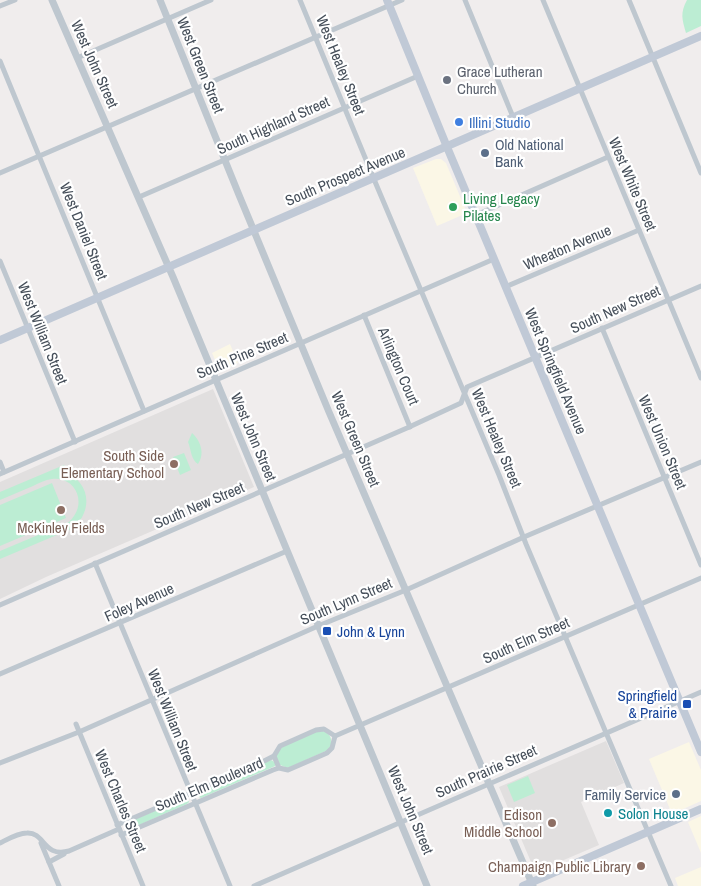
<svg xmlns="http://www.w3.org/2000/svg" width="701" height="886" font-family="'Archivo Narrow',sans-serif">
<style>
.commercial{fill:#fbf7e6}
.education{fill:#e1dfdf}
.green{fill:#bcedd3}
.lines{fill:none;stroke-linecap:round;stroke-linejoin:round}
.minor{stroke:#bec7cf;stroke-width:5}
.tertiary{stroke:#bec7cf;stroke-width:7}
.secondary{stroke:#c0c9d6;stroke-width:8}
.worship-dot{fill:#6b7280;stroke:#fff;stroke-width:2}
.shop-dot{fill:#3f7fe0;stroke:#fff;stroke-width:2}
.service-dot{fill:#5c6f8a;stroke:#fff;stroke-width:2}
.leisure-dot{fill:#2e9e5b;stroke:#fff;stroke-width:2}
.education-dot{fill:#8d6e63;stroke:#fff;stroke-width:2}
.transit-dot{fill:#1a4fb4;stroke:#fff;stroke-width:2}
.culture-dot{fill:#0f9aa8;stroke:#fff;stroke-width:2}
.labels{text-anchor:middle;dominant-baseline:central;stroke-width:4.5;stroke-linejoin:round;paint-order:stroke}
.street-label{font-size:15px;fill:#464f5a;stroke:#fff}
.worship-label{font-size:15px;fill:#5b616d;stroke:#fff;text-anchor:start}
.shop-label{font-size:15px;fill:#366cbe;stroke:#fff;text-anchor:start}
.service-label{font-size:15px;fill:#4e5e75;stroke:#fff;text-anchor:start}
.leisure-label{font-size:15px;fill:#27864d;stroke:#fff;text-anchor:start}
.education-label{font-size:15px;fill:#785e54;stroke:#fff;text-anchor:end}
.transit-label{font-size:15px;fill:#164399;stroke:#fff;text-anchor:start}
.culture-label{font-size:15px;fill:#0d838f;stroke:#fff;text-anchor:start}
</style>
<rect width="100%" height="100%" fill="#f0eded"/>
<g class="commercial">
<path d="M436 159H441L446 163 467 213 437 226 413 168Z"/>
<path d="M230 344 238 363 220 371 212 353Z"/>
<path d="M689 742 701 770V801L672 814 649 759Z"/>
<path d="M701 816V853L688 822Z"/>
<path d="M701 867V886H678L675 878Z"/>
</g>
<g class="education">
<path d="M213 389 254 487 46 577 0 599V482Z"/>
<path d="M606 741 624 783 581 802 599 845 538 871H536L534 869 499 787Z"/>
</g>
<g class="green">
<path d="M687 0H701V26L686 33C682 19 680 13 687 0Z"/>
<path d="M192 433C201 441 205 454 198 464 191 460 191 449 188 442Z"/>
<path d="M184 453 191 470 180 475 173 457Z"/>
<path d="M64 465C70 477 73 474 80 483 92 498 86 519 71 529L0 559V551L69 522C76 515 80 507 78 497 76 485 64 477 52 479 45 480 39 483 33 486 22 491 11 495 0 500V492Z"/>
<path d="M52 483 66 518 0 546V505Z"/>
<path d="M320 730C322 731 325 731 327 733 333 737 332 746 328 750L288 768 280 765 276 756 281 747Z"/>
<path d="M271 760 273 761 275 763V766L273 767 201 798 197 796 198 792Z"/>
<path d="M528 776 535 793 514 802 507 785Z"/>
<path d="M185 798H187L189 802 187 804 130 829H127L124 827V824Z"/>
</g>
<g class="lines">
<g class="minor">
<path d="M300 0 376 184 499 475 526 544 671 886"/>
<path d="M465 0 513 117"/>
<path d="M543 0 701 378"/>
<path d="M629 0 701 173"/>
<path d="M0 6 15 0"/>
<path d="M77 58 211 0"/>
<path d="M0 61 144 411"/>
<path d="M0 173 402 0"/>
<path d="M139 197 418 76"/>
<path d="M476 215 608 157"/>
<path d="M0 261 75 442"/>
<path d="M505 287 639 230"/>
<path d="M364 315 410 427"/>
<path d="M602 328 701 565"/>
<path d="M0 462 4 472"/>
<path d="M0 474 494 259"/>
<path d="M95 563 230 886"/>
<path d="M0 605 407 428 461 403 467 387 701 286"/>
<path d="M0 674 287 551"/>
<path d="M76 724 143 886"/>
<path d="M335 736 701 578"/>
<path d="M0 763 79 732 318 626 406 590 524 537 701 462"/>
<path d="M117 825 256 765 274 756"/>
<path d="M121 835 273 770 279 768 288 770 327 753 332 748 335 736 324 729 316 730 280 746 274 756 279 768"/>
<path d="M0 843C8 839 18 833 27 833 45 832 43 858 69 851L119 829"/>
<path d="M41 843 59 886"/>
<path d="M49 862 64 854"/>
<path d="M254 886 701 692"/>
</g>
<g class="tertiary">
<path d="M52 0 173 277 427 886"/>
<path d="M160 0 239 195 329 412 533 886"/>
</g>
<g class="secondary">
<path d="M387 0 447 147 701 752"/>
<path d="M0 340 701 36"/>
<path d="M523 886 701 809"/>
</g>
</g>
<circle class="worship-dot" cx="447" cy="80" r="5"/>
<circle class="shop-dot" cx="459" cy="122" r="5"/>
<g class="service-dot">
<circle cx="485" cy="153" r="5"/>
<circle cx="676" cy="794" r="5"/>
</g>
<circle class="leisure-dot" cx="453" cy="207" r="5"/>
<g class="education-dot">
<circle cx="174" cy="464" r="5"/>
<circle cx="61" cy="510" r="5"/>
<circle cx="552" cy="823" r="5"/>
<circle cx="641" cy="866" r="5"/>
</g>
<g class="transit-dot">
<rect x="322" y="626" width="10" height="10" rx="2.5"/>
<rect x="682" y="699" width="10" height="10" rx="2.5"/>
</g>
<circle class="culture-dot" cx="608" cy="813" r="5"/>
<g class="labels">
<g class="street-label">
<text transform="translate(95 64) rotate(66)">West John Street</text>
<text transform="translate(201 65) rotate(68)">West Green Street</text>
<text transform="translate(341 65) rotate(68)">West Healey Street</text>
<text transform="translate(273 125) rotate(-24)">South Highland Street</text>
<text transform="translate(345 176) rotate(-23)">South Prospect Avenue</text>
<text transform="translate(633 184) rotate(67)">West White Street</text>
<text transform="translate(84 231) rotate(68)">West Daniel Street</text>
<text transform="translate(567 247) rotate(-23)">Wheaton Avenue</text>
<text transform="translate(615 309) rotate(-24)">South New Street</text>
<text transform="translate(43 333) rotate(68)">West William Street</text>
<text transform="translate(242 355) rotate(-23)">South Pine Street</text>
<text transform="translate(399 366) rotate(67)">Arlington Court</text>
<text transform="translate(556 371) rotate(67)">West Springfield Avenue</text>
<text transform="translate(254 437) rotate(67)">West John Street</text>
<text transform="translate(497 438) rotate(67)">West Healey Street</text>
<text transform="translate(356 439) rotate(67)">West Green Street</text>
<text transform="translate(663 442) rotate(67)">West Union Street</text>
<text transform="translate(199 505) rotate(-23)">South New Street</text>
<text transform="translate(346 601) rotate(-23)">South Lynn Street</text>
<text transform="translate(139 602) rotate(-24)">Foley Avenue</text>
<text transform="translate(526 640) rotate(-24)">South Elm Street</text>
<text transform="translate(173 720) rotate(68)">West William Street</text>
<text transform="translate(486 771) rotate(-24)">South Prairie Street</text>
<text transform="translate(209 784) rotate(-23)">South Elm Boulevard</text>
<text transform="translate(121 801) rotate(67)">West Charles Street</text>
<text transform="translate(411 810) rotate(67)">West John Street</text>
</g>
<g class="worship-label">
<text x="457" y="71">Grace Lutheran<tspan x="457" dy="17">Church</tspan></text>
</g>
<g class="shop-label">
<text x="469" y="122">Illini Studio</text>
</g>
<g class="service-label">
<text x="495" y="144">Old National<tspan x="495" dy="17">Bank</tspan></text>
<text x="666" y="794" text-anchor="end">Family Service</text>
</g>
<g class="leisure-label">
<text x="463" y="198">Living Legacy<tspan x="463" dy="17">Pilates</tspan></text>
</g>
<g class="education-label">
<text x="164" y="455">South Side<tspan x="164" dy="17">Elementary School</tspan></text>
<text x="61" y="527" text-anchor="middle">McKinley Fields</text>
<text x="542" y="814">Edison<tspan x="542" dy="17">Middle School</tspan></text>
<text x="631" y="866">Champaign Public Library</text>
</g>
<g class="transit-label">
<text x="337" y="631">John &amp; Lynn</text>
<text x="677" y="695" text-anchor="end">Springfield<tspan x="677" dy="17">&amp; Prairie</tspan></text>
</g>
<g class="culture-label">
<text x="618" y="813">Solon House</text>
</g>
</g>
</svg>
